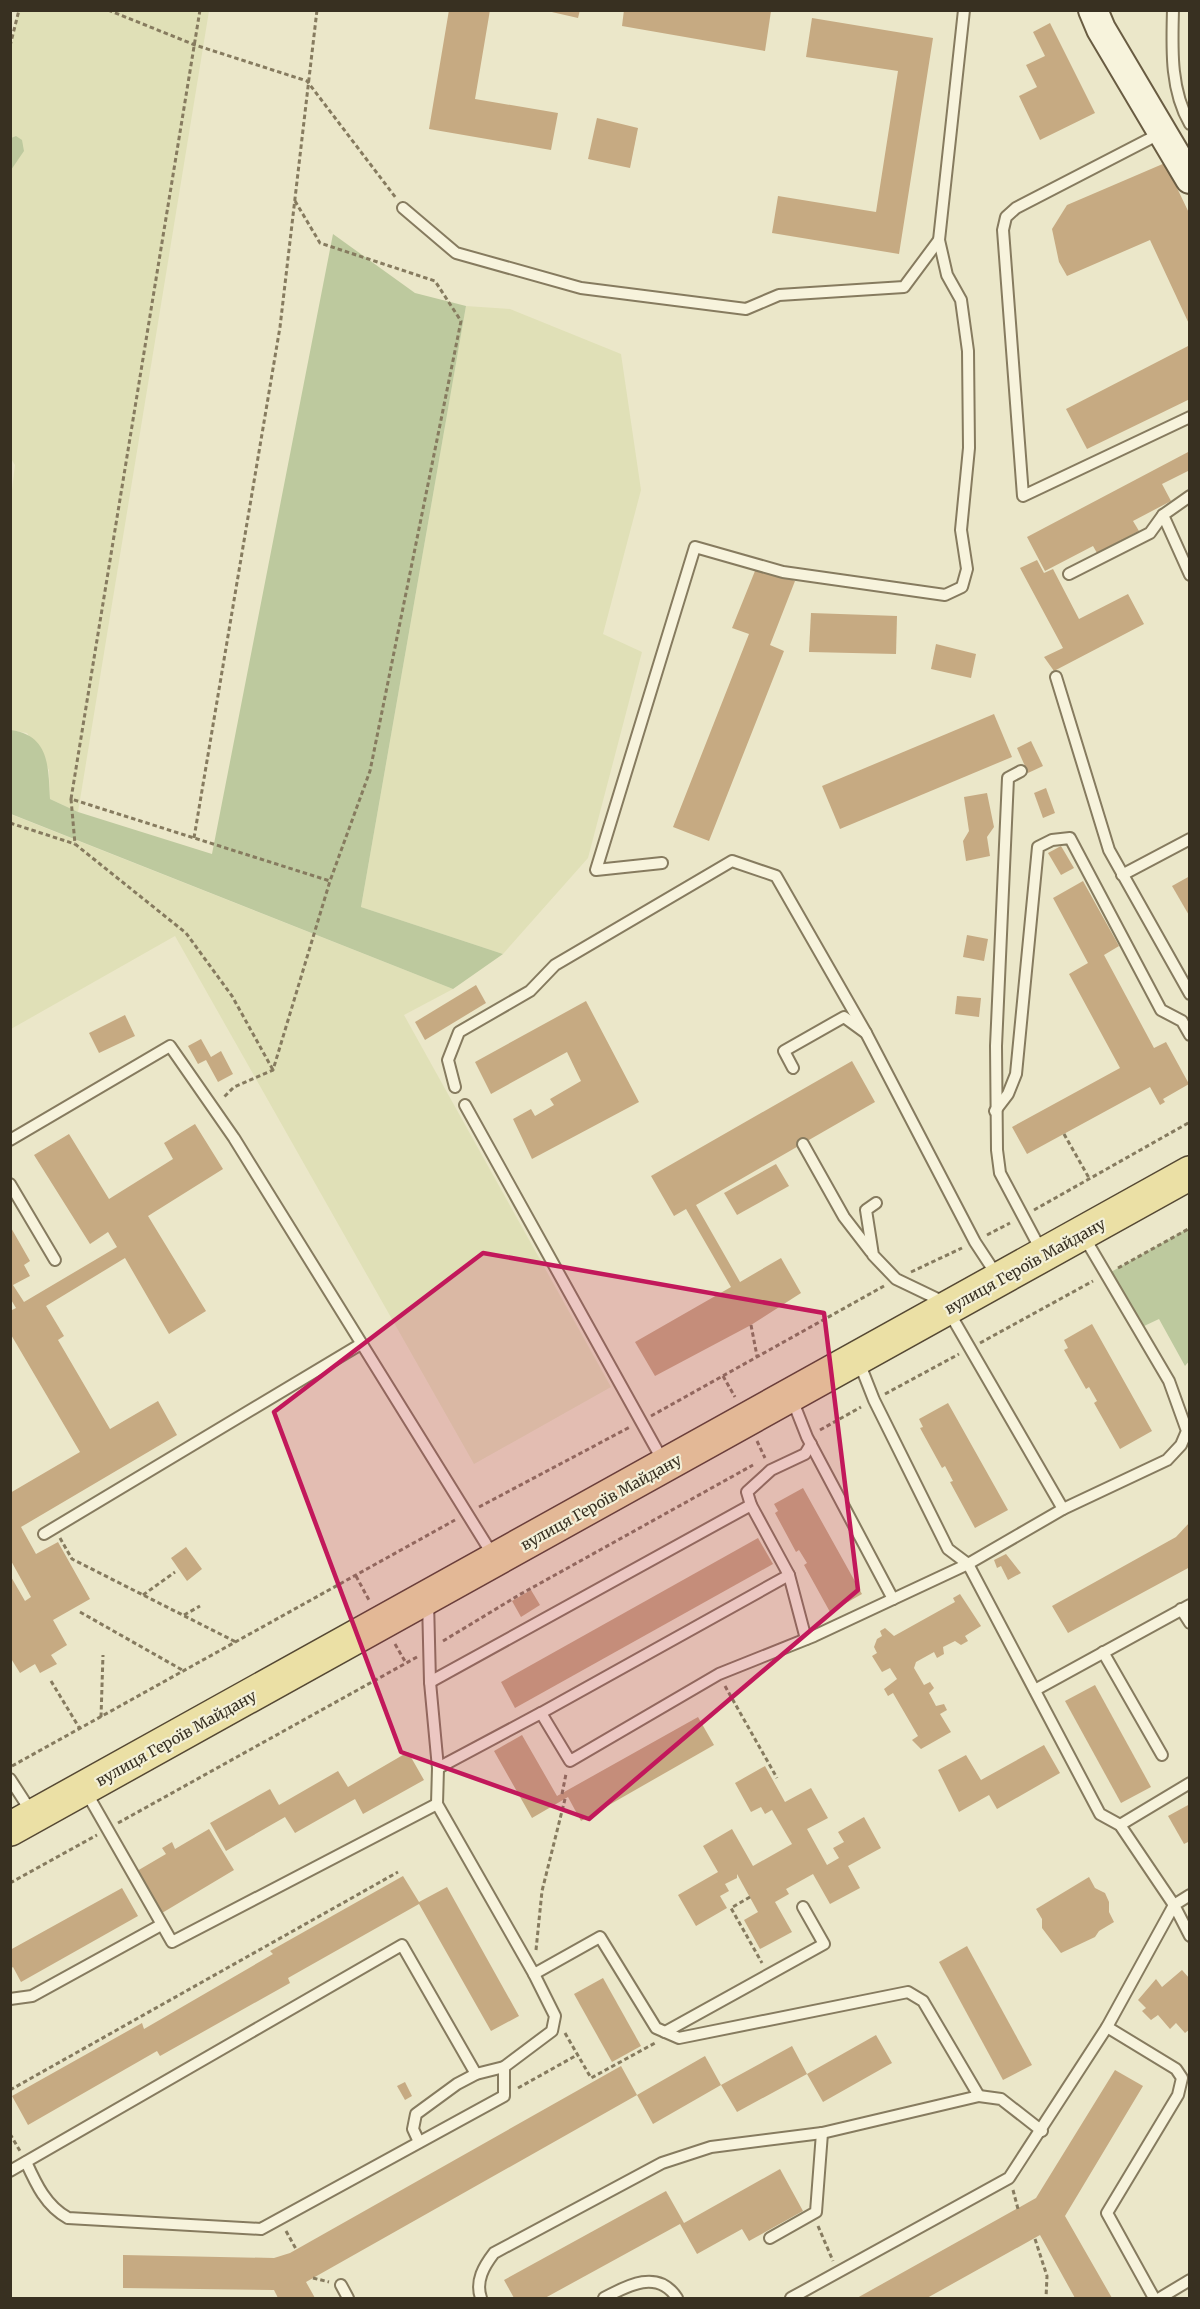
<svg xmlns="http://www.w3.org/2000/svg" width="1200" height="2309" font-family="Merriweather,serif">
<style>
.farmland{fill:#e0e0b7}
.green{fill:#bdc99e}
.building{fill:#c6aa82}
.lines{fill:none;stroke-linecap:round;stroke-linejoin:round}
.lane-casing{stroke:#867b5f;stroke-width:14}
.secondary-casing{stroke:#695c42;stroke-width:32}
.primary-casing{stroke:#554833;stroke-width:36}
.path{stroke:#867b5f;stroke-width:3;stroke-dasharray:4.5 3;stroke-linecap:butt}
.lane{stroke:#f7f3dc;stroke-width:10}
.secondary{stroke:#f7f3dc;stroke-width:28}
.primary{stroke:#ebe0a5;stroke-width:33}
.marked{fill:#c2185b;fill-opacity:0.2;stroke:#c2185b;stroke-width:4.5;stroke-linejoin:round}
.labels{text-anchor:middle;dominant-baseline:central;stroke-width:4.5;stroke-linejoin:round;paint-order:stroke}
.street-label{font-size:15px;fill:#383021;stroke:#f3f0d8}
</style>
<rect width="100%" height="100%" fill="#ebe7c9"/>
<g class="farmland">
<path d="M18 11H209L78 812 50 799 49 770 27 733 11 730 10 506 15 465 10 457V170L16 136 11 138V49Z"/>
<path d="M466 306 510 309 621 354 641 490 603 634 642 652 588 858 503 954 361 907Z"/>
<path d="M10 814 453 989 404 1015 611 1387 474 1464 175 936 11 1029Z"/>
</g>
<g class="green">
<path d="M16 136 22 140 24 151 11 170V138Z"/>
<path d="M333 234 415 293 466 306 361 907 503 954 453 989 11 814V730C50 736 48 766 50 799L78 812 212 854Z"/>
<path d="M1189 1228 1190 1360 1185 1366 1159 1319 1142 1327 1111 1272Z"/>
</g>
<g class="building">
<path d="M449 10H490L475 99 558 113 551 150 429 129Z"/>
<path d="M543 10H580L578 18Z"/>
<path d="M624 10H769L771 11 765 51 622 26Z"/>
<path d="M812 18 933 38 899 254 772 233 778 196 876 212 898 71 806 57Z"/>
<path d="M1050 23 1095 113 1040 140 1019 96 1037 87 1026 65 1045 56 1033 32Z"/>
<path d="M597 118 638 128 630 168 588 159Z"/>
<path d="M1165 163 1190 215V326L1150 240 1067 276 1059 262 1052 229 1067 205Z"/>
<path d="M1190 345V399L1087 449 1066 409Z"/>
<path d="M1190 451V470L1162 484 1171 501 1133 521 1139 531 1097 553 1093 546 1045 571 1027 537Z"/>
<path d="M1037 560 1044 573 1053 569 1079 619 1128 594 1144 624 1054 671 1044 657 1063 648 1020 568Z"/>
<path d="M757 566 795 581 770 645 784 651 709 841 673 827 749 634 732 628Z"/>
<path d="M811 613 897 616 896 654 809 652Z"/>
<path d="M936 644 976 654 971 678 931 669Z"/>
<path d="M994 714 1012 757 840 829 822 786Z"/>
<path d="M1031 741 1043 766 1028 773 1017 748Z"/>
<path d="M1046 788 1055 813 1043 818 1034 793Z"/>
<path d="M987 793 994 827 987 837 990 856 966 861 963 841 969 831 964 797Z"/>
<path d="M1061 846 1074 868 1061 875 1048 853Z"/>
<path d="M1190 876V917L1172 886Z"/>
<path d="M1083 881 1119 946 1104 955 1154 1048 1166 1042 1189 1084 1163 1099 1165 1102 1160 1105 1150 1087 1027 1154 1012 1127 1120 1068 1069 974 1088 963 1053 898Z"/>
<path d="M967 935 988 939 984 961 963 957Z"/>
<path d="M476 985 486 1003 425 1040 415 1022Z"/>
<path d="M957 996 981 998 979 1017 955 1014Z"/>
<path d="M586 1001 639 1102 532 1159 513 1119 531 1109 535 1116 554 1105 550 1099 581 1081 567 1052 491 1094 475 1062Z"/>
<path d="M125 1015 135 1036 99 1053 89 1033Z"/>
<path d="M201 1039 211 1057 221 1051 233 1074 218 1082 206 1060 198 1064 188 1046Z"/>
<path d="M852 1061 875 1102 696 1205 740 1282 781 1258 801 1293 751 1325 655 1376 635 1342 731 1287 686 1209 674 1216 651 1176Z"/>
<path d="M195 1124 223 1169 148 1216 206 1311 169 1334 125 1258 46 1306 64 1336 58 1340 110 1429 158 1401 177 1435 21 1527 36 1554 58 1542 90 1599 53 1620 67 1645 51 1655 57 1664 40 1673 35 1664 20 1673 10 1657V1575L25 1601 31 1597 10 1559V1493L80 1452 10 1333V1311L16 1308 10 1298V1226L30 1261 24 1265 30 1276 13 1285 24 1302 117 1247 108 1232 90 1244 34 1155 69 1134 109 1199 173 1159 164 1143Z"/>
<path d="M776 1164 789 1186 737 1215 724 1193Z"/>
<path d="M1092 1324 1152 1431 1120 1449 1094 1403 1097 1401 1089 1387 1086 1389 1064 1350 1068 1348 1064 1340Z"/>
<path d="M948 1403 1008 1510 975 1528 950 1482 953 1481 945 1466 942 1468 920 1428 923 1427 919 1419Z"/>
<path d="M803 1488 862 1594 830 1612 804 1565 807 1563 799 1550 796 1552 775 1513 778 1511 774 1504Z"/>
<path d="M1190 1522V1567L1068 1633 1052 1606 1176 1537Z"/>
<path d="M758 1538 773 1564 515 1708 501 1682Z"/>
<path d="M186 1547 202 1569 187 1581 171 1558Z"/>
<path d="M1006 1554 1021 1573 1008 1580 1001 1566 997 1568 994 1560Z"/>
<path d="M531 1590 540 1605 521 1617 512 1601Z"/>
<path d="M960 1594 981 1626 965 1636 968 1641 961 1645 955 1641 943 1647 944 1654 937 1658 934 1652 916 1662 914 1668 924 1685 930 1682 934 1688 929 1693 936 1706 944 1704 947 1710 940 1714 951 1732 921 1749 912 1740 918 1736 893 1693 888 1696 884 1689 897 1679 890 1668 882 1672 872 1656 877 1653 874 1647 877 1639 882 1636 880 1631 885 1628 894 1636 955 1602 953 1598Z"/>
<path d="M1095 1685 1151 1787 1121 1803 1065 1701Z"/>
<path d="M698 1717 714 1745 581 1821 568 1797 532 1818 494 1751 522 1735 557 1796Z"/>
<path d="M1044 1745 1060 1773 997 1809 989 1795 959 1812 938 1770 966 1755 981 1780Z"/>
<path d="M408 1752 424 1780 363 1814 355 1799 295 1833 285 1817 226 1851 210 1823 270 1789 279 1805 338 1771 348 1787Z"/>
<path d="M765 1766 785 1802 811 1788 828 1818 807 1829 827 1865 839 1858 833 1848 844 1842 838 1832 864 1817 881 1848 848 1866 860 1888 830 1904 813 1874 786 1889 789 1894 775 1902 792 1932 760 1949 744 1920 758 1912 737 1874V1878L725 1884 729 1891 720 1896 727 1908 696 1926 678 1895 718 1872 703 1846 732 1829 753 1866 792 1844 772 1810 765 1814 761 1807 751 1812 735 1783Z"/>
<path d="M1190 1804V1841L1184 1844 1168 1816Z"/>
<path d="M209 1829 234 1870 162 1913 137 1871 166 1854 162 1848 172 1842 175 1849Z"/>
<path d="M403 1876 419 1902 447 1887 519 2016 491 2031 419 1904 288 1978 290 1983 160 2056 157 2051 28 2125 12 2096 142 2023 144 2029 273 1954 270 1951Z"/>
<path d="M1089 1877 1095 1888 1105 1893 1109 1902V1912L1114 1922 1099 1931 1095 1937 1061 1953 1042 1928V1919L1036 1909Z"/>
<path d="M122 1888 138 1916 21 1982 13 1967 10 1969V1950Z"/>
<path d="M967 1946 1032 2065 1003 2080 939 1962Z"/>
<path d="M1182 1970 1190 1979V2029L1185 2033 1176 2023 1170 2029 1158 2015 1151 2020 1142 2011 1146 2008 1138 2000 1156 1979 1162 1987Z"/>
<path d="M603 1978 641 2046 612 2062 574 1994Z"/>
<path d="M876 2035 892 2063 823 2102 807 2074 737 2112 721 2085 653 2124 637 2095 705 2056 721 2085 792 2046 807 2074Z"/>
<path d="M621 2066 637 2095 306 2282 315 2298H278L274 2290 123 2288V2255L274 2258 290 2253Z"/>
<path d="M1115 2070 1143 2086 1065 2216 1112 2298H1075L1040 2235 927 2298H857L1036 2198Z"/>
<path d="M405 2082 412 2096 405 2100 397 2086Z"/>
<path d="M780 2169 803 2211 749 2241 742 2229 697 2254 680 2224 545 2298H514L504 2280 666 2191 684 2223Z"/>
</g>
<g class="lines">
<defs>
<g id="lane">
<path d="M1173 10C1172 48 1170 90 1190 124"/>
<path d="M1161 133 1016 208 1006 217 1003 230 1023 496 1190 417"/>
<path d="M403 208 456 253 581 288 746 309 779 295 904 287 939 240 964 10"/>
<path d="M1163 515 1190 575"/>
<path d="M1069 574 1150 533 1163 515 1190 496"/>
<path d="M1056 677 1109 850 1190 994"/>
<path d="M1021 771 1008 778 996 1046 997 1150 1000 1173 1042 1252"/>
<path d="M662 863 596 870 695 547 783 572 945 595 962 587 967 569 961 530 969 448 968 351 961 300 947 275 939 240"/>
<path d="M1122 875 1190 839"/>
<path d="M793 1068 784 1051 844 1017 866 1033 975 1242 998 1277"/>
<path d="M455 1087 448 1060 459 1032 530 991 555 965 732 861 776 876 866 1033"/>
<path d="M465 1105 663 1461"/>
<path d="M995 1111 1008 1094 1016 1074 1038 847 1052 840 1070 838 1161 1010 1182 1021 1190 1035"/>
<path d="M10 1140 170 1046 234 1138 494 1557"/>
<path d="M803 1144 844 1217 871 1252"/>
<path d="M10 1184 55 1260"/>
<path d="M876 1203 866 1210 873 1255 896 1279 946 1303"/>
<path d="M949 1312 1063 1509"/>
<path d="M792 1399 807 1437 893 1599"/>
<path d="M44 1534 361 1344"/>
<path d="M789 1575 806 1639"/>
<path d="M428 1601 430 1682 438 1768 437 1804 534 1974 600 1937 656 2028 679 2038 908 1992 923 2001 979 2096 822 2133 711 2147 662 2163 494 2253C484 2266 475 2281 481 2298"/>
<path d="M1181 1609 1190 1623"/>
<path d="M1103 1652 1162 1755"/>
<path d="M430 1682 751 1505"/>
<path d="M1035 1690 1190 1605"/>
<path d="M541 1713 789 1575 751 1505 747 1492 771 1470 805 1454 811 1444"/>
<path d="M438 1768 541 1713 570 1761 719 1674 814 1636 968 1564 1063 1509 1167 1460 1181 1445 1187 1431 1169 1381 1083 1235"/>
<path d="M10 1779 32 1813"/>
<path d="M85 1790 172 1942 437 1804"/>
<path d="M1120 1825 1190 1783"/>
<path d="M1190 1895 1174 1905 1190 1936"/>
<path d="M10 1999 32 1996 161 1925"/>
<path d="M1107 2027 1176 2069 1182 2078 1178 2095 1107 2213 1154 2298"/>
<path d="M665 2032 824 1944 803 1907"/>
<path d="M979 2096 1001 2099 1042 2131"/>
<path d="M419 2142 413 2129 416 2114 457 2084 476 2074 504 2067"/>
<path d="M26 2162C36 2184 46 2206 68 2218L261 2229 504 2096V2067L552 2031 555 2016 534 1974"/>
<path d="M10 2171 402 1945 476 2074"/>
<path d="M770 2238 816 2212 822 2133"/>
<path d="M341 2285 348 2298"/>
<path d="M604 2298C628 2285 658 2269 677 2298"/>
<path d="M791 2298 1009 2178 1107 2027 1174 1905 1120 1825 1100 1814 968 1564 948 1549 874 1400 859 1362"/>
<path d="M1160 2298 1190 2280"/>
</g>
<path id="secondary" d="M1093 10 1101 29 1190 179"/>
<path id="primary" d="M10 1829 1190 1173"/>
</defs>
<use href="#lane" class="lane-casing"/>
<use href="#secondary" class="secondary-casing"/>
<use href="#primary" class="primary-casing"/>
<g class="path">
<path d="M108 10 195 45 307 81 396 198"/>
<path d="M200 10 71 799 330 881 273 1070 234 1087 223 1098"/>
<path d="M10 46 19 10"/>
<path d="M295 201 320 243 435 281 461 321 370 771 330 881"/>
<path d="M71 799 75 844 186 933 232 996 273 1070"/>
<path d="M10 823 75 844"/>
<path d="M194 838 280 327 317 10"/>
<path d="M1064 1134 1089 1178"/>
<path d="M1034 1210 1190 1122"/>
<path d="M987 1235 1010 1223"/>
<path d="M1118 1268 1190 1228"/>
<path d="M911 1272 962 1248"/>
<path d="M751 1325 757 1356"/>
<path d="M980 1343 1093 1281"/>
<path d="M723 1376 735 1397"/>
<path d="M885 1394 959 1354"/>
<path d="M651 1416 884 1286"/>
<path d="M820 1430 861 1407"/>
<path d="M757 1441 765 1458"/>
<path d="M479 1507 630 1427"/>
<path d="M60 1538 72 1559 236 1642"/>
<path d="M356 1576 370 1602"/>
<path d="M143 1595 175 1572"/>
<path d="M80 1612 184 1671"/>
<path d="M184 1615 200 1606"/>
<path d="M443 1641 519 1595 753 1465"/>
<path d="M395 1644 406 1663"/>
<path d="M51 1681 80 1729"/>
<path d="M725 1686 777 1778"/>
<path d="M101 1717 103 1655"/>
<path d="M12 1766 455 1520"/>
<path d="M562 1794 566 1774"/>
<path d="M118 1823 417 1657"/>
<path d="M10 1883 97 1835"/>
<path d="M750 1897 731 1908 762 1963"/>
<path d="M536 1950 542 1891 565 1799"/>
<path d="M565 2033 591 2078 655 2043"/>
<path d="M518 2088 577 2055"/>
<path d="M10 2090 398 1872"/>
<path d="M10 2134 20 2151"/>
<path d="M1013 2190 1018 2209"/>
<path d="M818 2226 833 2261"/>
<path d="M286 2231 296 2249"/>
<path d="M1035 2239 1047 2276 1046 2298"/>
<path d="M313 2278 329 2282"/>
</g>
<use href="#lane" class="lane"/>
<use href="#secondary" class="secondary"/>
<use href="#primary" class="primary"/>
</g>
<path class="marked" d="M483 1253 824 1313 858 1590 589 1819 401 1752 274 1412Z"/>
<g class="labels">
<g class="street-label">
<text transform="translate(1025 1266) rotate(-29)">вулиця Героїв Майдану</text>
<text transform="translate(601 1502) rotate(-29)">вулиця Героїв Майдану</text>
<text transform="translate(176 1738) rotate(-29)">вулиця Героїв Майдану</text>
</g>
</g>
<rect width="1200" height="2309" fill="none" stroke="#383021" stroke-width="24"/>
</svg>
